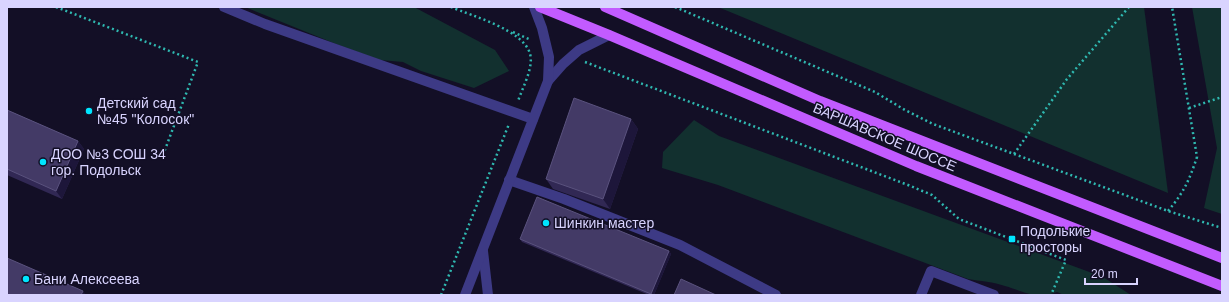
<svg xmlns="http://www.w3.org/2000/svg" width="1229" height="302" font-family="Arial,sans-serif">
<style>
.green{fill:#12302f}
.lines{fill:none;stroke-linecap:round;stroke-linejoin:round}
.path{stroke:#2fb8b0;stroke-width:2.5;stroke-dasharray:2 3;stroke-linecap:butt}
.minor{stroke:#3d3a85;stroke-width:10}
.major{stroke:#c25bff;stroke-width:10}
.wall{fill:#312854}
.shaded-wall{fill:#1d163a}
.building{fill:#433a66;stroke:#5a527e}
.poi-dot{fill:#00e5ff;stroke:#130f26;stroke-width:1.5}
.labels{text-anchor:middle;dominant-baseline:central;stroke-width:3;stroke-linejoin:round;paint-order:stroke}
.poi-label{font-size:14px;fill:#d9d4ff;stroke:#130f26;text-anchor:start}
.street-label{font-size:14px;fill:#d9d4ff;stroke:#130f26}
</style>
<rect width="100%" height="100%" fill="#130f26"/>
<g class="green">
<path d="M245 7H414L495 50 509 71 474 88 421 71 403 62 380 60 336 44Z"/>
<path d="M718 7H1144L1168 193Z"/>
<path d="M1192 7H1222V214L1204 208 1217 148Z"/>
<path d="M694 120 719 136 1103 277 1131 295H1064L1057 292C1034 300 1026 292 1005 286 994 282 980 281 968 279L718 185 662 168 663 152Z"/>
</g>
<g class="lines">
<g class="path">
<path d="M56 7 198 62 163 155"/>
<path d="M451 7C472 16 524 30 530 54 534 67 522 89 518 101"/>
<path d="M675 7 875 92 905 110 933 124 1168 211 1222 228"/>
<path d="M513 32 531 40"/>
<path d="M585 62 908 185 932 195 959 219 1066 260 1051 295"/>
<path d="M1189 108 1222 97"/>
<path d="M1014 154 1067 79 1129 7"/>
<path d="M1168 211C1184 192 1189 181 1197 157L1172 7"/>
<path d="M441 295 509 124"/>
</g>
<g class="minor">
<path d="M224 7 265 24 533 119"/>
<path d="M548 81 563 64 579 50 609 35"/>
<path d="M509 180 564 199 680 245 776 295"/>
<path d="M483 251 488 295"/>
<path d="M465 295 548 81 549 57 542 28 534 7"/>
<path d="M921 295 931 271 994 295"/>
</g>
<g class="major">
<path d="M540 7 609 35 916 166 1222 286"/>
<path d="M605 7 820 101 1222 258"/>
</g>
</g>
<g class="wall">
<path d="M7 110 78 141 84 149 62 199 7 175Z"/>
<path d="M631 119 638 129 610 209 553 189 546 179Z"/>
<path d="M520 239 669 251 671 254 654 295H649L522 242Z"/>
</g>
<g class="shaded-wall">
<path d="M631 119 638 129 610 209 603 199Z"/>
<path d="M78 141 84 149 62 199 56 191Z"/>
<path d="M669 251 671 254 654 295H652L651 294Z"/>
<path d="M83 291 86 295H81Z"/>
</g>
<g class="building">
<path d="M574 98 631 119 603 199 546 179Z"/>
<path d="M7 110 78 141 56 191 7 169Z"/>
<path d="M537 197 669 251 651 294 520 239Z"/>
<path d="M7 258 83 291 81 295H7Z"/>
<path d="M681 279 716 295H674Z"/>
</g>
<g class="poi-dot">
<circle cx="89" cy="111" r="4"/>
<circle cx="43" cy="162" r="4"/>
<circle cx="546" cy="223" r="4"/>
<rect x="1008" y="235" width="8" height="8" rx="2"/>
<circle cx="26" cy="279" r="4"/>
</g>
<g class="labels">
<g class="poi-label">
<text x="97" y="103">Детский сад<tspan x="97" dy="16">№45 "Колосок"</tspan></text>
<text x="51" y="154">ДОО №3 СОШ 34<tspan x="51" dy="16">гор. Подольск</tspan></text>
<text x="554" y="223">Шинкин мастер</text>
<text x="1020" y="231">Подолькие<tspan x="1020" dy="16">просторы</tspan></text>
<text x="34" y="279">Бани Алексеева</text>
</g>
<g class="street-label">
<text transform="translate(885 137) rotate(23)">ВАРШАВСКОЕ ШОССЕ</text>
</g>
</g>
<rect width="1229" height="302" fill="none" stroke="#d9d4ff" stroke-width="16"/>
<path d="M1085 278v6h52v-6" fill="none" stroke="#d9d4ff" stroke-width="2"/>
<text x="1091" y="278" font-size="12" fill="#d9d4ff" stroke="#130f26" stroke-width="3" paint-order="stroke">20 m</text>
</svg>
